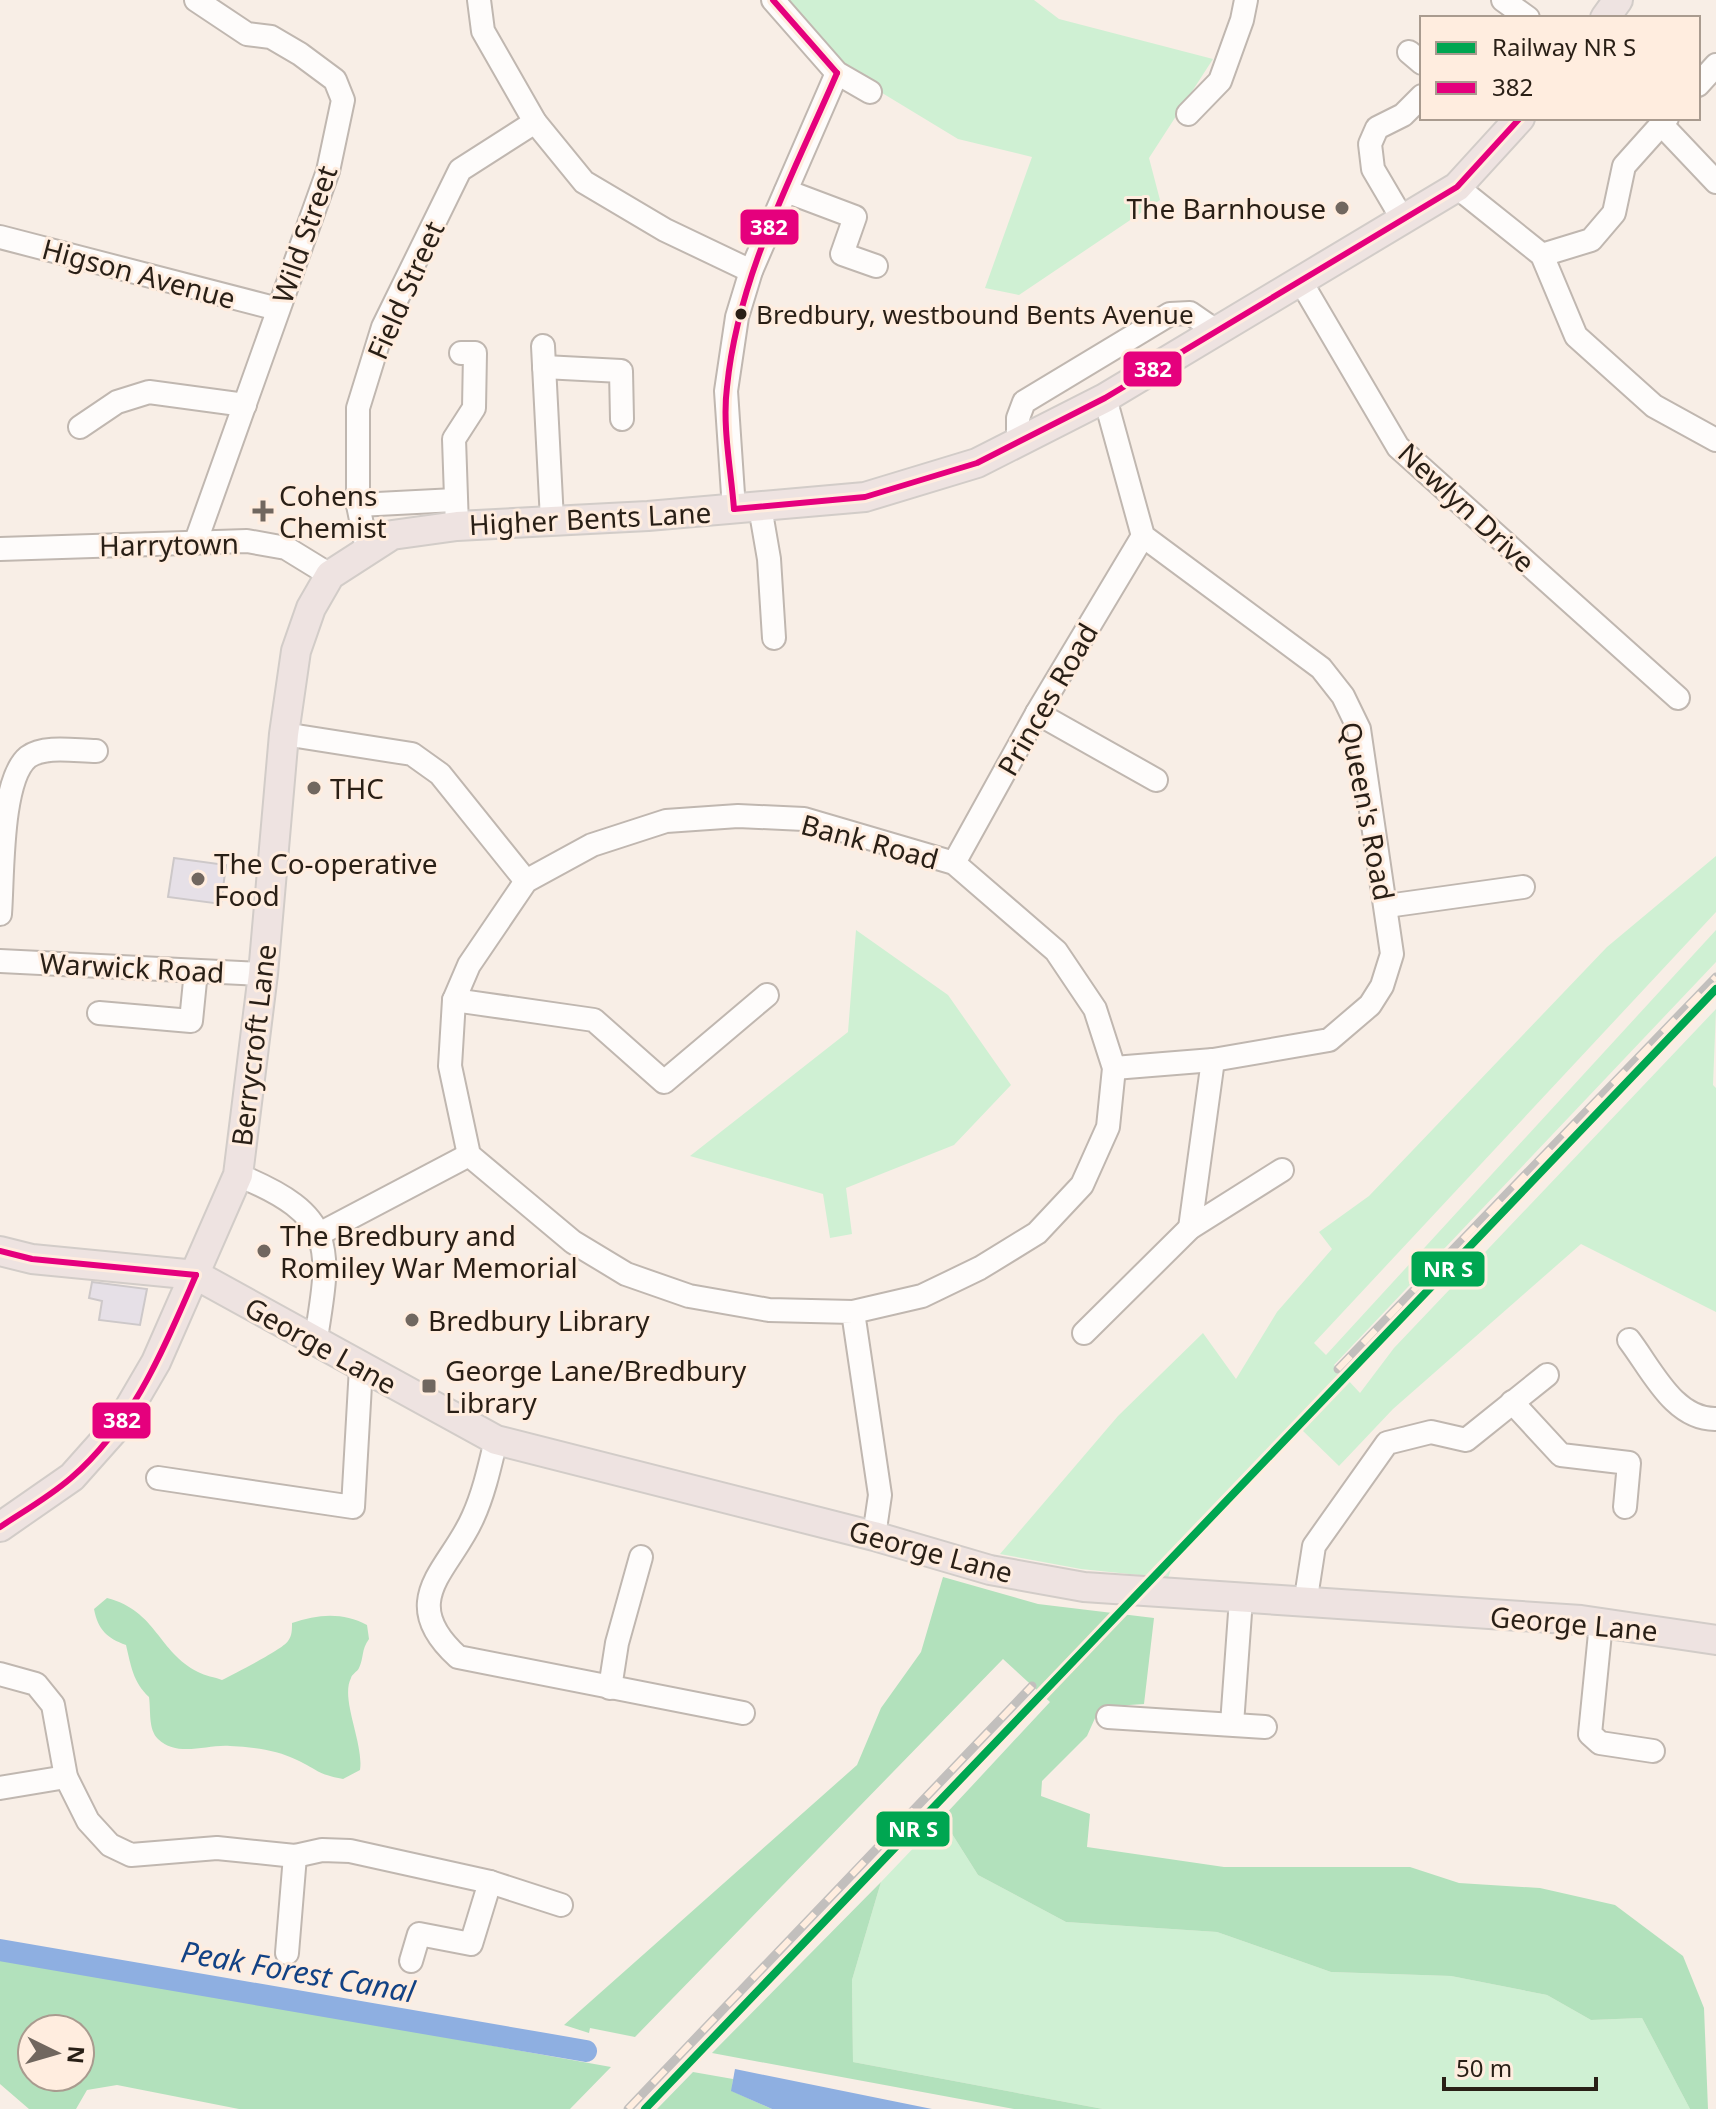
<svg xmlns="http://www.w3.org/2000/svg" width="1716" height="2109" font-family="'Noto Sans',sans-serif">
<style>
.green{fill:#cff0d3}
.forest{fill:#b2e1bc;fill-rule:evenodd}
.water{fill:#8eafe1}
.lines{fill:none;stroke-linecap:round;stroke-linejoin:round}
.canal{stroke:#8eafe1;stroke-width:22}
.building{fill:#e6e0e7;stroke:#cdc8c9;stroke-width:2}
.minor-casing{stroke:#c0b7b0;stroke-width:26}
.major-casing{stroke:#d2ccc8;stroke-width:32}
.minor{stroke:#fefcfb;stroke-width:22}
.major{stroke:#eee3e1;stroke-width:28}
.rail-casing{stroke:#c2bfbd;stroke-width:9}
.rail{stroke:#ffeddf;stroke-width:6;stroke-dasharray:18;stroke-linecap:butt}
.bus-1-casing{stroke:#ffeddf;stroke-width:12}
.bus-1{stroke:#e5007d;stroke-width:6}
.rail-1-casing{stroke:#ffeddf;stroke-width:14}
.rail-1{stroke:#00a651;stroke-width:8}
.poi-dot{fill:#71675f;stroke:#ffeddf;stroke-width:3}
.bus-dot{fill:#291f16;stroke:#ffeddf;stroke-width:3}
.labels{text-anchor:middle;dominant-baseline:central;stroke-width:6;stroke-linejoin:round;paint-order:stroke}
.bus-label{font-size:26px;fill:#291f16;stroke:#ffeddf;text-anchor:start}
.poi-label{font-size:28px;fill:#291f16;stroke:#ffeddf;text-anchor:start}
.street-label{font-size:28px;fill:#291f16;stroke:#ffeddf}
.water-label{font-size:30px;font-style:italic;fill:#124285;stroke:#ffeddf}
.line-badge{stroke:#ffeddf;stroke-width:3}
.badge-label{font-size:22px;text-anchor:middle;font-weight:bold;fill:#fff}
</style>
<rect width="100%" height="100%" fill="#f8eee6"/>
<g class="green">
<path d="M785 0H1034L1059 19 1213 59 1149 158 1160 200 1019 295 985 288 1032 157 958 139 836 65Z"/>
<path d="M1716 856V912L1314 1343 1326 1355 1716 930V962L1334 1365 1360 1393 1394 1348 1716 1009 1713 1085 1716 1088V1312L1581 1244 1393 1409 1339 1466 1302 1430 1179 1546 1168 1578 1081 1569 1000 1554 1118 1416 1203 1333 1236 1379 1277 1312 1332 1249 1319 1232 1369 1196 1607 947Z"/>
<path d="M856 930 948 995 1011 1085 954 1145 846 1188 852 1234 830 1238 823 1194 690 1156 848 1032Z"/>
<path d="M942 1818 978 1875 1066 1922 1217 1932 1331 1972 1451 1976 1547 1995 1591 2020 1642 2018 1690 2109H1103L853 2062 852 1980 881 1882Z"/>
</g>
<g class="forest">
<path d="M943 1577 1038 1604 1154 1618 1144 1704 1100 1707 1087 1736 1042 1781 1041 1796 1090 1814 1087 1847 1224 1867H1410L1459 1883 1540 1888 1615 1905 1683 1956 1704 2008 1708 2109H1690L1642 2018 1591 2020 1547 1995 1451 1976 1331 1972 1217 1932 1066 1922 978 1875 942 1818 1050 1702 1003 1659 635 2037 590 2028 589 2033 564 2025 857 1765 881 1708 921 1652Z"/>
<path d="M107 1598C157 1611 158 1652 198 1672 205 1676 215 1677 222 1680 235 1673 282 1650 288 1641 292 1636 292 1630 292 1623 318 1614 343 1612 367 1625L369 1639C361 1650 364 1658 359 1668 357 1672 352 1674 351 1678 340 1699 364 1743 360 1770L343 1779C317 1774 318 1770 297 1760 277 1750 253 1747 230 1746 207 1744 178 1758 158 1739 148 1729 151 1711 149 1697 133 1682 131 1666 126 1645 107 1638 98 1630 94 1609Z"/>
<path d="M881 1882 852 1980 853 2062 1103 2109H1014L712 2053Z"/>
<path d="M0 1959 35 1963 611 2067 570 2109H239L117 2085 87 2090 76 2109H29L0 2084ZM32 2029H80V2077H32Z"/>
<path d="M693 2072 733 2079 732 2091 772 2109H657Z"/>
</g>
<path class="water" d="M735 2069 932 2109H772L731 2091Z"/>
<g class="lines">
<path class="canal" d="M0 1950 586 2051"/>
</g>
<g class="building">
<path d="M174 858 226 865 221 904 168 897Z"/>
<path d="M92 1282 147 1289 140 1325 99 1320 102 1301 89 1298Z"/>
</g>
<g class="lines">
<defs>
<g id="minor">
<path d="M196 0 247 34 271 37 300 54 335 80 343 100 328 171 196 541"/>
<path d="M479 0 483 31 535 122 584 182 665 230 751 271"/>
<path d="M773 0 837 73 870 92"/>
<path d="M1503 0 1528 18"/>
<path d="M1409 52 1422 63"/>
<path d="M1698 85 1716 65"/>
<path d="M1188 114 1220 81 1242 20 1246 0"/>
<path d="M1661 124 1716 182"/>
<path d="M1457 187 1542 255 1576 336 1654 406 1716 440"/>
<path d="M786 191 855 217 842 254 876 266"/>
<path d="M1403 220 1373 169 1370 144 1377 128 1403 115 1422 96"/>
<path d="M0 237 278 309"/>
<path d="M1542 255 1591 240 1614 213 1624 166 1667 118"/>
<path d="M1300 280 1398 447 1678 698"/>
<path d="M543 346 552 520"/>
<path d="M544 367 621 371 622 419"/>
<path d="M1105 398 1143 536 1321 668 1343 696 1359 729 1392 954 1382 986 1370 1005 1329 1040 1213 1060 1114 1068"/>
<path d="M80 427 117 402 149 392 245 405"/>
<path d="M1018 442V418L1024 402 1170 314 1190 313 1216 331"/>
<path d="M358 505 455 500"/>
<path d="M760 507 769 559 774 638"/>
<path d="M734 509 726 391 737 317 751 271 837 73"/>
<path d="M457 526 454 439 474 408 475 353H461"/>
<path d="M0 549 247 541 286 548 330 575"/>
<path d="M367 549 358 505V408L383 327 460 170 535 122"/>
<path d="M1037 713 1156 780"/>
<path d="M284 734 412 754 440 774 526 881"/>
<path d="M954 863 1037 713 1143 536"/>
<path d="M1387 906 1523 887"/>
<path d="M0 914C3 877 0 780 28 757 45 745 76 751 96 751"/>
<path d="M0 961 263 974"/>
<path d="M454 1000 594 1020 664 1082 767 995"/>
<path d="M99 1013 191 1021 196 971"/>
<path d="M238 1175C338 1216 331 1247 315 1344"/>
<path d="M1190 1228 1213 1060"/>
<path d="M321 1233 469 1155"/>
<path d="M853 1312 922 1296 980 1268 1037 1233 1082 1185 1108 1127 1114 1068 1095 1009 1056 951 954 863 804 819 738 816 666 821 592 845 526 881 469 965 454 1000 450 1066 469 1155 573 1242 626 1274 689 1296 769 1310 853 1312 880 1495 874 1536"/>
<path d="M1084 1333 1190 1228 1282 1170"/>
<path d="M1629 1340C1652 1370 1674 1420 1716 1419"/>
<path d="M1512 1402 1561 1455 1629 1463 1625 1507"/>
<path d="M496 1440C490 1465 484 1493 473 1517 450 1570 395 1600 458 1657L743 1713"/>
<path d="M158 1478 353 1507 361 1367"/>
<path d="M1305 1604 1314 1546 1387 1443 1431 1432 1466 1440 1547 1375"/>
<path d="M1601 1623 1590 1734 1600 1743 1653 1751"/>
<path d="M0 1674 36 1684 53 1705 66 1777 88 1821 110 1845 131 1855 217 1848 295 1856 322 1850 350 1851 490 1882 561 1905"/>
<path d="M610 1688 617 1643 641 1557"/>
<path d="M1108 1717 1265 1727"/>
<path d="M1232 1724 1241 1599"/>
<path d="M0 1788 66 1777"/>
<path d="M287 1953 295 1856"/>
<path d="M411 1961 419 1934 471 1944 490 1882"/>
</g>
<g id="major">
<path d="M1605 18 1618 0"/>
<path d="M0 1251 32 1259 196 1275 496 1440 874 1536 990 1570 1084 1587 1581 1620 1716 1640"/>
<path d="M0 1527 72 1477 121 1422 156 1362 238 1175 263 974 284 734 296 651 311 608 330 575 392 535 457 526 648 516 865 497 977 463 1105 398 1457 187 1520 118"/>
</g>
</defs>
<use href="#minor" class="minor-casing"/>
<use href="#major" class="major-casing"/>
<use href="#minor" class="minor"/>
<use href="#major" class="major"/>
<defs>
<g id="rail">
<path d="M1338 1369 1716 977"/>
<path d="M628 2109 1032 1686"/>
</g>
</defs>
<use href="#rail" class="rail-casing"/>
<use href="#rail" class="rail"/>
<defs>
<g id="bus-1">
<path d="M773 0 837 73"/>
<path d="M734 509 865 497 977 463 1105 398 1457 187 1520 118"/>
<path d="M734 509C731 470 722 426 727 387 738 275 793 175 837 73"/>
<path d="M0 1251 32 1259 196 1275"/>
<path d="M0 1527C24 1511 49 1497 71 1478 133 1425 164 1348 196 1275"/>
</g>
</defs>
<use href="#bus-1" class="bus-1-casing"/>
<use href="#bus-1" class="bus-1"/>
<defs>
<path id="rail-1" d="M645 2109 1716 989"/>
</defs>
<use href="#rail-1" class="rail-1-casing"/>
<use href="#rail-1" class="rail-1"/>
</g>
<g class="poi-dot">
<circle cx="1342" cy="208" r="8"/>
<path d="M259 499h8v8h8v8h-8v8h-8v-8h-8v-8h8z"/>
<circle cx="314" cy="788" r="8"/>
<circle cx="198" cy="879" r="8"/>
<circle cx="264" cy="1251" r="8"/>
<circle cx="412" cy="1320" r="8"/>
<rect x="421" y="1378" width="16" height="16" rx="4"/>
</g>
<circle class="bus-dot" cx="741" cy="314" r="7"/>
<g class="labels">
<g class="bus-label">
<text x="756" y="314">Bredbury, westbound Bents Avenue</text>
</g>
<g class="poi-label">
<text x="1326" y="208" text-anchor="end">The Barnhouse</text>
<text x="279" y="495">Cohens<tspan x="279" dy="32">Chemist</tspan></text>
<text x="330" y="788">THC</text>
<text x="214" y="863">The Co-operative<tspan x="214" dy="32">Food</tspan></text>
<text x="280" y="1235">The Bredbury and<tspan x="280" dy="32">Romiley War Memorial</tspan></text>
<text x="428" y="1320">Bredbury Library</text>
<text x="445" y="1370">George Lane/Bredbury<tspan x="445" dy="32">Library</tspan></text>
</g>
<g class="street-label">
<text transform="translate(304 234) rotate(-71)">Wild Street</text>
<text transform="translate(139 273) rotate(15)">Higson Avenue</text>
<text transform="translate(405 290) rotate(-66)">Field Street</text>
<text transform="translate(1467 507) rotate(43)">Newlyn Drive</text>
<text transform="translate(590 518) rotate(-3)">Higher Bents Lane</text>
<text transform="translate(169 544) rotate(-1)">Harrytown</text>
<text transform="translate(1047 699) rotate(-60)">Princes Road</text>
<text transform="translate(1368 811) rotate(79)">Queen's Road</text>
<text transform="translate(870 841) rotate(15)">Bank Road</text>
<text transform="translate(132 967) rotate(3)">Warwick Road</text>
<text transform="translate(253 1045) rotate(-83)">Berrycroft Lane</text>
<text transform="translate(321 1345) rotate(29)">George Lane</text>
<text transform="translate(931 1551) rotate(15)">George Lane</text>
<text transform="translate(1574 1623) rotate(5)">George Lane</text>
</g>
<g class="water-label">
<text transform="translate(298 1971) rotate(10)">Peak Forest Canal</text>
</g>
</g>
<g class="line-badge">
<rect x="739" y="208" width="61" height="38" rx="8" fill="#e5007d"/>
<rect x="1122" y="350" width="61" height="38" rx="8" fill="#e5007d"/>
<rect x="1410" y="1250" width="76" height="38" rx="8" fill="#00a651"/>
<rect x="91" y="1401" width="61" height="39" rx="8" fill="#e5007d"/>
<rect x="875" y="1810" width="76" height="38" rx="8" fill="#00a651"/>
</g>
<g class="badge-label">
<text x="769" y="235">382</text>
<text x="1153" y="377">382</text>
<text x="1448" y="1277">NR S</text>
<text x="122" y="1428">382</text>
<text x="913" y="1837">NR S</text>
</g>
<rect x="1420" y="16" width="280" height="104" fill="#ffeddf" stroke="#a99b8f" stroke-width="2"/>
<rect x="1436" y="42" width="40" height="12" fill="#00a651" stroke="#a99b8f" stroke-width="2"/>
<text x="1492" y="56" font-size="24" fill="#291f16">Railway NR S</text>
<rect x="1436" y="82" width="40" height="12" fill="#e5007d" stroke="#a99b8f" stroke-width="2"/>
<text x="1492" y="96" font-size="24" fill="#291f16">382</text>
<g transform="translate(56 2053) rotate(95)"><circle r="38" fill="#ffeddf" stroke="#a99b8f" stroke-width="2"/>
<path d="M0-6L14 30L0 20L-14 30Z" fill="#71675f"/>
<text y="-12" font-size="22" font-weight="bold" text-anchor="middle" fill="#291f16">N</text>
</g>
<path d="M1444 2077v12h152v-12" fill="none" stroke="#291f16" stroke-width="4"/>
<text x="1456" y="2077" font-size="24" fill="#291f16" stroke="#ffeddf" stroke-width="6" paint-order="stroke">50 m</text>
</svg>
